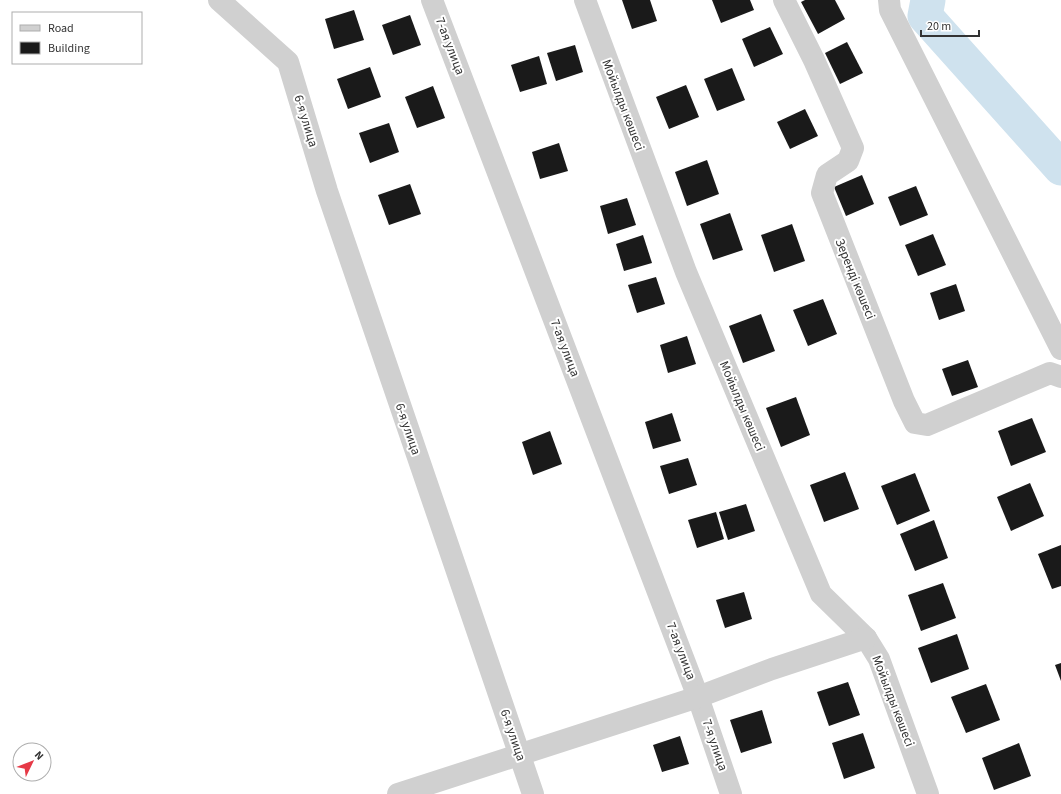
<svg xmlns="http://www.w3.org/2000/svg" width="1061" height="794" font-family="'Source Sans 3',sans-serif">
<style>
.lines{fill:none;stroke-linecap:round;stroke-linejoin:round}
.river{stroke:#cfe2ee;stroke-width:35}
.building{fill:#1a1a1a}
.minor{stroke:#d0d0d0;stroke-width:22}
.labels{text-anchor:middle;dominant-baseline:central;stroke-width:4;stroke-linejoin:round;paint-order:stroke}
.street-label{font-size:13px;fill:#333;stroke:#fff}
</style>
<rect width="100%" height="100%" fill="#fff"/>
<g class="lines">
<path class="river" d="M928 0 925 16 1061 168"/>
</g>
<g class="building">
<path d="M622 0H650L657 21 632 29Z"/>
<path d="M712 0H750L754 10 721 23Z"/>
<path d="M805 0H835L845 19 818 34 801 2Z"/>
<path d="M354 10 364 40 334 49 325 19Z"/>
<path d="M410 15 421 45 393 55 382 25Z"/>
<path d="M770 27 783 54 754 67 742 39Z"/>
<path d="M847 42 863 73 840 84 825 53Z"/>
<path d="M575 45 583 72 556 81 547 53Z"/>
<path d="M539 56 547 84 520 92 511 65Z"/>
<path d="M370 67 381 97 348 109 337 79Z"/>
<path d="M732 68 745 100 717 111 704 79Z"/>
<path d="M686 85 699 117 669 129 656 97Z"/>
<path d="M433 86 445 118 417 128 405 97Z"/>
<path d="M805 109 818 136 790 149 777 122Z"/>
<path d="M389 123 399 152 370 163 359 133Z"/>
<path d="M559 143 568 171 540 179 532 152Z"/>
<path d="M707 160 719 194 687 206 675 172Z"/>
<path d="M862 175 874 204 846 216 834 187Z"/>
<path d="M410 184 421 214 389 225 378 195Z"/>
<path d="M916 186 928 215 900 226 888 197Z"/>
<path d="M627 198 636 225 608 234 600 206Z"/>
<path d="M730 213 743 250 713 260 700 224Z"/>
<path d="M792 224 805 261 774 272 761 235Z"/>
<path d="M933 234 946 265 918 276 905 245Z"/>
<path d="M643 235 652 263 624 271 616 244Z"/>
<path d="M656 277 665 304 637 313 628 285Z"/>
<path d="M956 284 965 311 939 320 930 293Z"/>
<path d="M823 299 837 334 808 346 793 310Z"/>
<path d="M761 314 775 351 743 363 729 326Z"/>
<path d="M687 336 696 364 668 373 660 345Z"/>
<path d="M968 360 978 387 952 396 942 369Z"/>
<path d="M796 397 810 435 781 447 766 408Z"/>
<path d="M672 413 681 441 653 449 645 422Z"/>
<path d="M1032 418 1046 452 1011 466 998 431Z"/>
<path d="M550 431 562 464 533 475 522 442Z"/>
<path d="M688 458 697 485 669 494 660 466Z"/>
<path d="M845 472 859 509 824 522 810 485Z"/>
<path d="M915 473 930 511 897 525 881 486Z"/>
<path d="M1030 483 1044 516 1011 531 997 497Z"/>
<path d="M746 504 755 531 728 540 719 512Z"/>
<path d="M716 512 724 539 697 548 688 520Z"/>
<path d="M934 520 948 558 915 571 900 534Z"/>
<path d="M1061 545V586L1052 589 1038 554Z"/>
<path d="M943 583 956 618 921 631 908 595Z"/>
<path d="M744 592 752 619 725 628 716 600Z"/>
<path d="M957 634 969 669 931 683 918 648Z"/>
<path d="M1061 663V681L1055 665Z"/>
<path d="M848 682 860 715 829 726 817 692Z"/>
<path d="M986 684 1000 720 966 733 951 697Z"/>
<path d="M762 710 772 743 741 753 730 720Z"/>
<path d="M863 733 875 768 844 779 832 743Z"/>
<path d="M680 736 689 764 662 772 653 745Z"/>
<path d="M1019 743 1031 776 994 790 982 758Z"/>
</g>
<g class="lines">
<g class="minor">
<path d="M219 0 288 62 327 191 533 794"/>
<path d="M432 0 698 697 731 794"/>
<path d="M585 0 686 272 821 594 866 638 879 659 928 794"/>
<path d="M784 0 814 60 853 148 848 161 827 175 822 193 904 401 915 423 927 425 1050 373 1061 377"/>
<path d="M889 0 890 10 1061 349"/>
<path d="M398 794 698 697 772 669 866 638"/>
</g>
</g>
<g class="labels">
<g class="street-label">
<text transform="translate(450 46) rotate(69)">7-ая улица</text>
<text transform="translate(623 105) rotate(69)">Мойылды көшесі</text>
<text transform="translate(306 121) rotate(73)">6-я улица</text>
<text transform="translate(855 279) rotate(68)">Зеренді көшесі</text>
<text transform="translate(565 348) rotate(69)">7-ая улица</text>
<text transform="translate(742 406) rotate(67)">Мойылды көшесі</text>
<text transform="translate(408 429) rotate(71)">6-я улица</text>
<text transform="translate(681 651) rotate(69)">7-ая улица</text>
<text transform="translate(893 701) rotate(69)">Мойылды көшесі</text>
<text transform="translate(513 735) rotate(71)">6-я улица</text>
<text transform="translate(715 745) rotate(71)">7-я улица</text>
</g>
</g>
<rect x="12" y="12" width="130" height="52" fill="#ffffff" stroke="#adadad"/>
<rect x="20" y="25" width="20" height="6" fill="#d0d0d0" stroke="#adadad"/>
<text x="48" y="32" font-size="12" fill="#333333">Road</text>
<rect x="20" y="42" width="20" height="12" fill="#1a1a1a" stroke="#adadad"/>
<text x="48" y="52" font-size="12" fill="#333333">Building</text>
<g transform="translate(32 762) rotate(47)"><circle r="19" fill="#ffffff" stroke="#adadad"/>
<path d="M0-3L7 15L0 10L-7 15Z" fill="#e63946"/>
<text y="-6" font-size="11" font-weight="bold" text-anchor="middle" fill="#333333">N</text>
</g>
<path d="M921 30v6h58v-6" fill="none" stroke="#333333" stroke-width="2"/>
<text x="927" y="30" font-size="12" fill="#333333" stroke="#ffffff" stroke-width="3" paint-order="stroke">20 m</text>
</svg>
